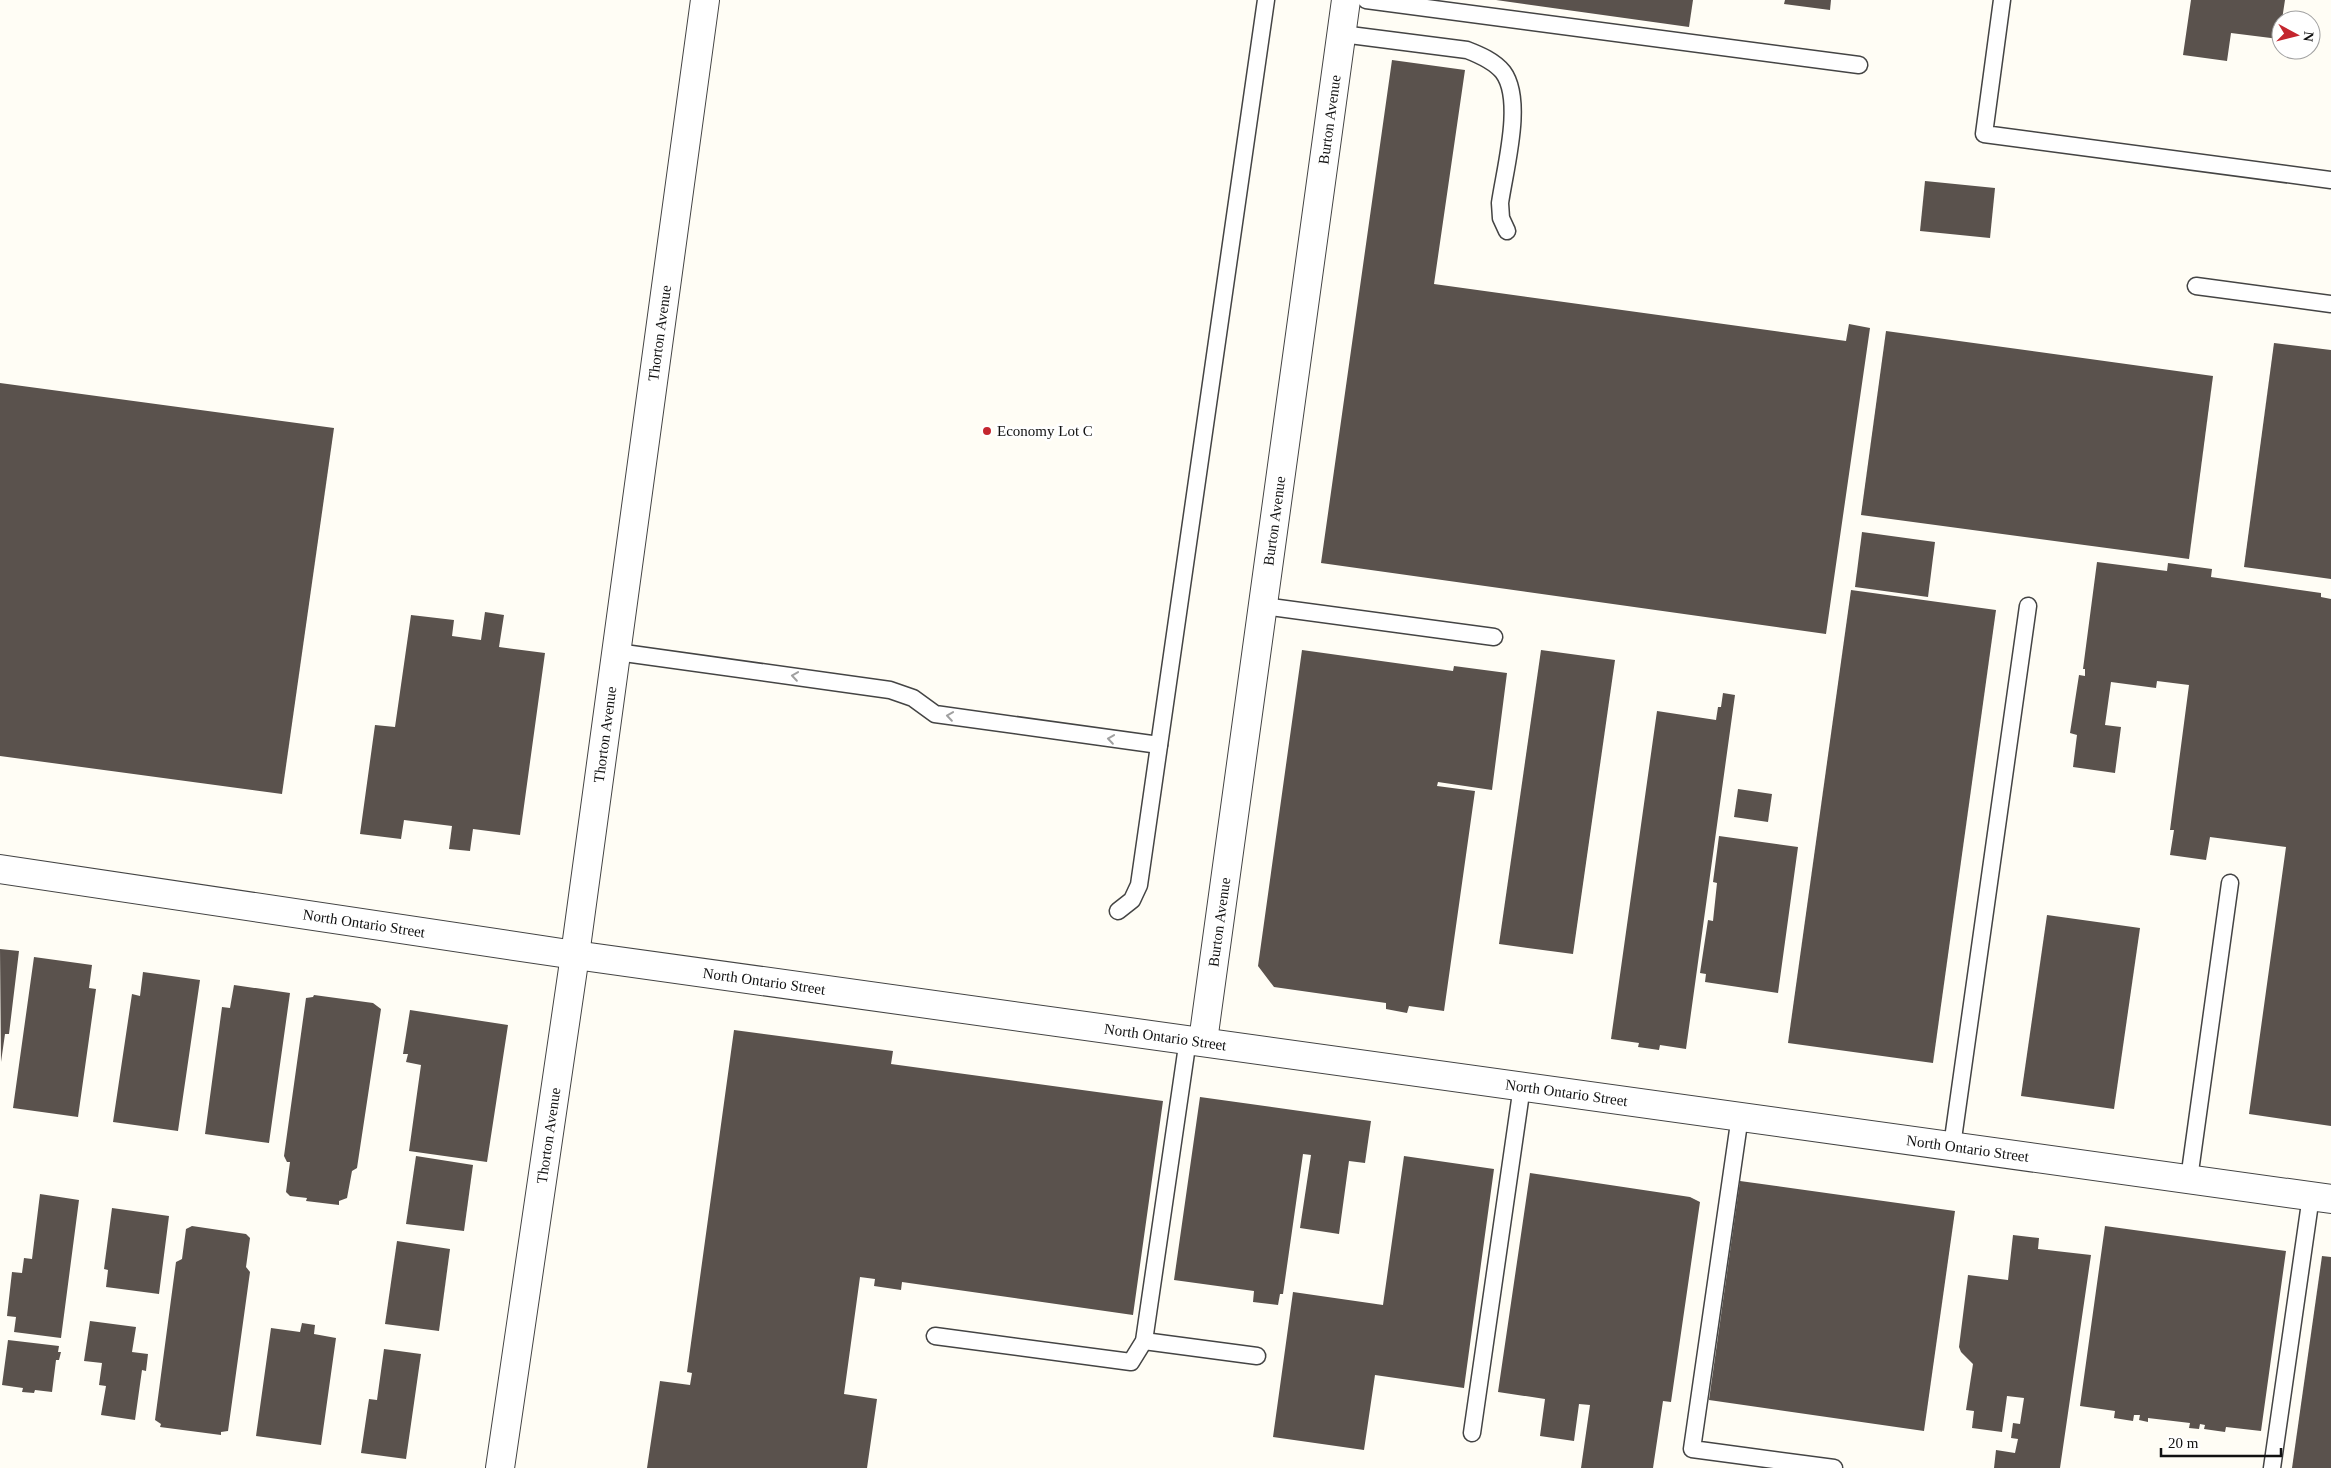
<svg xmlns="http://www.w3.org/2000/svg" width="2331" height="1468" font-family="'Times New Roman',serif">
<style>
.building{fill:#5a524d}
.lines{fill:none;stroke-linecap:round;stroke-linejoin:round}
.service-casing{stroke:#444;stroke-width:19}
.minor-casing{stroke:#444;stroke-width:30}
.tertiary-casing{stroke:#444;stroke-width:30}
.service{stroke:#fff;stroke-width:16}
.minor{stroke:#fff;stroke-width:28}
.tertiary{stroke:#fff;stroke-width:28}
.oneway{stroke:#a0a0a0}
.poi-dot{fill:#c4262e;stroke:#fff;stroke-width:2}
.labels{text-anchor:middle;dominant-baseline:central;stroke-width:5;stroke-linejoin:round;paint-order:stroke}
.street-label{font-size:15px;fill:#111;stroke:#fff}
.poi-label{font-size:15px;fill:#111;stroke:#fff;text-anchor:start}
</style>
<rect width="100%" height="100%" fill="#fffdf5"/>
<g class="building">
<path d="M1496 0H1693L1689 27Z"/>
<path d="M1785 0H1831L1830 10 1784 4Z"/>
<path d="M2191 0H2285L2279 39 2231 33 2227 61 2183 55Z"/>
<path d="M1392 60 1465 70 1434 284 1846 341 1849 324 1870 328 1826 634 1321 563Z"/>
<path d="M1925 181 1995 188 1990 238 1920 231Z"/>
<path d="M1886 331 2213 376 2189 559 1861 515Z"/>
<path d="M2274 343 2331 350V579L2244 567Z"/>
<path d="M0 383 334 428 282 794 0 756Z"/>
<path d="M1862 532 1935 542 1928 597 1855 587Z"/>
<path d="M2097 562 2167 571 2168 563 2212 569 2211 577 2321 593V597L2331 599V1126L2249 1114 2286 847 2210 837 2206 860 2170 855 2174 830H2170L2189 685 2157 681 2156 688 2111 682 2105 725 2121 727 2115 773 2073 767 2077 735 2070 733 2079 675 2085 676V669H2083Z"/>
<path d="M1851 590 1996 610 1933 1063 1788 1043Z"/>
<path d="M485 612 504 615 499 647 545 653 520 835 473 829 470 851 449 849 452 826 404 820 401 839 360 834 375 725 395 727 411 615 454 620 452 636 481 640Z"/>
<path d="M1302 650 1453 671 1454 666 1507 673 1492 790 1438 782 1437 786 1475 791 1444 1011 1409 1006 1407 1013 1386 1009V1003L1274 987 1258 966Z"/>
<path d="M1541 650 1615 660 1573 954 1499 944Z"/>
<path d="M1723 693 1735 695 1686 1049 1660 1045 1659 1050 1638 1047 1639 1043 1611 1039 1657 711 1716 720 1718 707H1721Z"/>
<path d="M1738 789 1772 794 1768 822 1734 817Z"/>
<path d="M1719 836 1798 847 1778 993 1705 982 1706 974 1700 973 1708 920 1713 921 1717 883 1713 882Z"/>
<path d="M2047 915 2140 928 2114 1109 2021 1096Z"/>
<path d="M0 949 19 951 9 1034H5L1 1062Z"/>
<path d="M34 957 92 965 89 988 96 989 78 1117 13 1108Z"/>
<path d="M143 972 200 980 178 1131 113 1122 132 994 140 996Z"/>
<path d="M234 985 290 993 269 1143 205 1134 222 1007 230 1008Z"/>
<path d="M314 995 373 1003 381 1009 357 1168 352 1171 347 1198 339 1201V1205L306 1201 307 1198 290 1196 286 1192 290 1162H287L284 1156 306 998 313 997Z"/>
<path d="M410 1010 508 1025 487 1162 409 1151 421 1065 406 1062 408 1054H403Z"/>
<path d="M734 1030 893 1051 891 1064 1163 1101 1133 1315 902 1282 901 1290 874 1286 875 1279 860 1277 844 1394 877 1399 867 1468H647L660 1381 690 1385 692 1373 687 1372Z"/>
<path d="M1200 1097 1371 1121 1365 1163 1349 1161 1339 1234 1300 1228 1311 1155 1303 1154 1283 1294H1280L1278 1305 1253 1302 1254 1291 1174 1280Z"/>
<path d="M416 1156 473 1165 464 1231 406 1224Z"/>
<path d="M1404 1156 1494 1169 1464 1388 1375 1375 1364 1450 1273 1437 1293 1292 1383 1305Z"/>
<path d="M1530 1173 1690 1197 1700 1202 1671 1402 1663 1401 1653 1468H1581L1590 1405 1579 1404 1574 1441 1540 1436 1545 1399 1498 1392Z"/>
<path d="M1740 1181 1955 1211 1924 1431 1709 1400Z"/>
<path d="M40 1194 79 1200 61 1338 14 1332 16 1317 7 1316 12 1272 22 1273 24 1258 32 1259Z"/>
<path d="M112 1208 169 1216 159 1294 106 1287 108 1270 104 1269Z"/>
<path d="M192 1226 246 1234 250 1238 246 1267 250 1272 228 1431 221 1432V1435L160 1427 161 1424 155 1420 176 1262 182 1259 186 1229Z"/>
<path d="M2105 1226 2286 1251 2261 1431 2226 1427 2225 1432 2204 1429 2205 1425 2200 1424 2199 1429 2189 1428 2190 1423 2148 1418V1422L2139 1420 2140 1415H2134L2133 1421 2114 1418 2115 1411 2080 1406Z"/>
<path d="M2013 1235 2039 1238 2038 1249 2091 1255 2060 1468H1994L1996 1450 2015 1453 2018 1439 2011 1438 2013 1423 2020 1424 2024 1398 2007 1396 2002 1432 1972 1428 1974 1411 1966 1410 1973 1364 1961 1352 1959 1347 1968 1275 2008 1280Z"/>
<path d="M397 1241 450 1249 439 1331 385 1324Z"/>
<path d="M2322 1256 2331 1257V1468H2292Z"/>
<path d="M90 1321 136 1327 132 1352 148 1354 146 1371 142 1370 135 1420 101 1415 106 1386 99 1385 102 1363 84 1361Z"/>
<path d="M302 1323 315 1325 314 1334 336 1338 321 1445 256 1436 271 1328 300 1332Z"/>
<path d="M8 1340 59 1346 58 1352H61L59 1360H56L52 1392 35 1390 34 1393 22 1392 23 1388 2 1385Z"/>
<path d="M384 1349 421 1354 406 1459 361 1453 369 1399 377 1400Z"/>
</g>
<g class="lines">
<defs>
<g id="service">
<path d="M1366 0 1859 65"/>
<path d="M2002 0 1984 134 2331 180"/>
<path d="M1342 34 1467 50C1480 55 1494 61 1503 72 1524 100 1505 168 1500 203L1501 218 1507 231"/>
<path d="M2196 286 2331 304"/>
<path d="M1263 606 1494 637"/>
<path d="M617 652 890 690 913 698 935 714 1159 745"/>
<path d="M1118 911 1132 900 1139 885 1266 0"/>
<path d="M1740 1116 1692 1449 1834 1468"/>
<path d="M1952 1146 2028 606"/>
<path d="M2189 1179 2230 883"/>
<path d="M935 1336 1131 1362 1144 1341 1188 1039"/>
<path d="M1144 1341 1257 1356"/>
<path d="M1472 1433 1522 1086"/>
<path d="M2272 1468 2311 1196"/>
</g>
<g id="minor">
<path id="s1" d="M0 869 575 955"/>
<path id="s2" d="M1203 1041 1346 0"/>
</g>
<g id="tertiary">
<path id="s3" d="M575 955 2331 1199"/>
<path id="s4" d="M500 1468 575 955 705 0"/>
</g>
</defs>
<use href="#service" class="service-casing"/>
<use href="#minor" class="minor-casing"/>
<use href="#tertiary" class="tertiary-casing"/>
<use href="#service" class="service"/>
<use href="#minor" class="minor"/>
<use href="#tertiary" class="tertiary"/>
</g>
<defs><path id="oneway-chevron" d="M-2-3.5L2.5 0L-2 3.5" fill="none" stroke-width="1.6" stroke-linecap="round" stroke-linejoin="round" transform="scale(1.25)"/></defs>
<g class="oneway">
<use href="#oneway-chevron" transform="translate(795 676) rotate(-172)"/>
<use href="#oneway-chevron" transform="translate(950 716) rotate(-172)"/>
<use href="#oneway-chevron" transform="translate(1111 739) rotate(-172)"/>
</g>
<circle class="poi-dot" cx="987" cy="431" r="5"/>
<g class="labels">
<g class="street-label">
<text stroke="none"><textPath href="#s2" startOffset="930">Burton Avenue</textPath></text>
<text stroke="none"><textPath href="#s4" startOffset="1146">Thorton Avenue</textPath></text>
<text stroke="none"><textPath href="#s2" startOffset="525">Burton Avenue</textPath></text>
<text stroke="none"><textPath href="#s4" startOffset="741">Thorton Avenue</textPath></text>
<text stroke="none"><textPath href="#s2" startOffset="120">Burton Avenue</textPath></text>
<text stroke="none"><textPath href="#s1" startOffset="368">North Ontario Street</textPath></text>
<text stroke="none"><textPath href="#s3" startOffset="191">North Ontario Street</textPath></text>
<text stroke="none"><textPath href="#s3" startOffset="596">North Ontario Street</textPath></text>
<text stroke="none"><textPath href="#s3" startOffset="1001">North Ontario Street</textPath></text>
<text stroke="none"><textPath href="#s4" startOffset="336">Thorton Avenue</textPath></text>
<text stroke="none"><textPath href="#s3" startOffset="1406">North Ontario Street</textPath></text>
</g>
<g class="poi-label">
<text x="997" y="431">Economy Lot C</text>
</g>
</g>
<g transform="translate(2296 35) rotate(97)"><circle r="24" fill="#ffffff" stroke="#a0a0a0"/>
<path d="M0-4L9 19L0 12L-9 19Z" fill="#c4262e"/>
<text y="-8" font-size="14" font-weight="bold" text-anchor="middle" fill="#111111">N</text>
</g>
<path d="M2161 1448v8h120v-8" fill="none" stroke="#111111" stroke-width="2.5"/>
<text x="2168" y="1448" font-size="15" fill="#111111" stroke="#ffffff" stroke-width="4" paint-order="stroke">20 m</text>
</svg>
